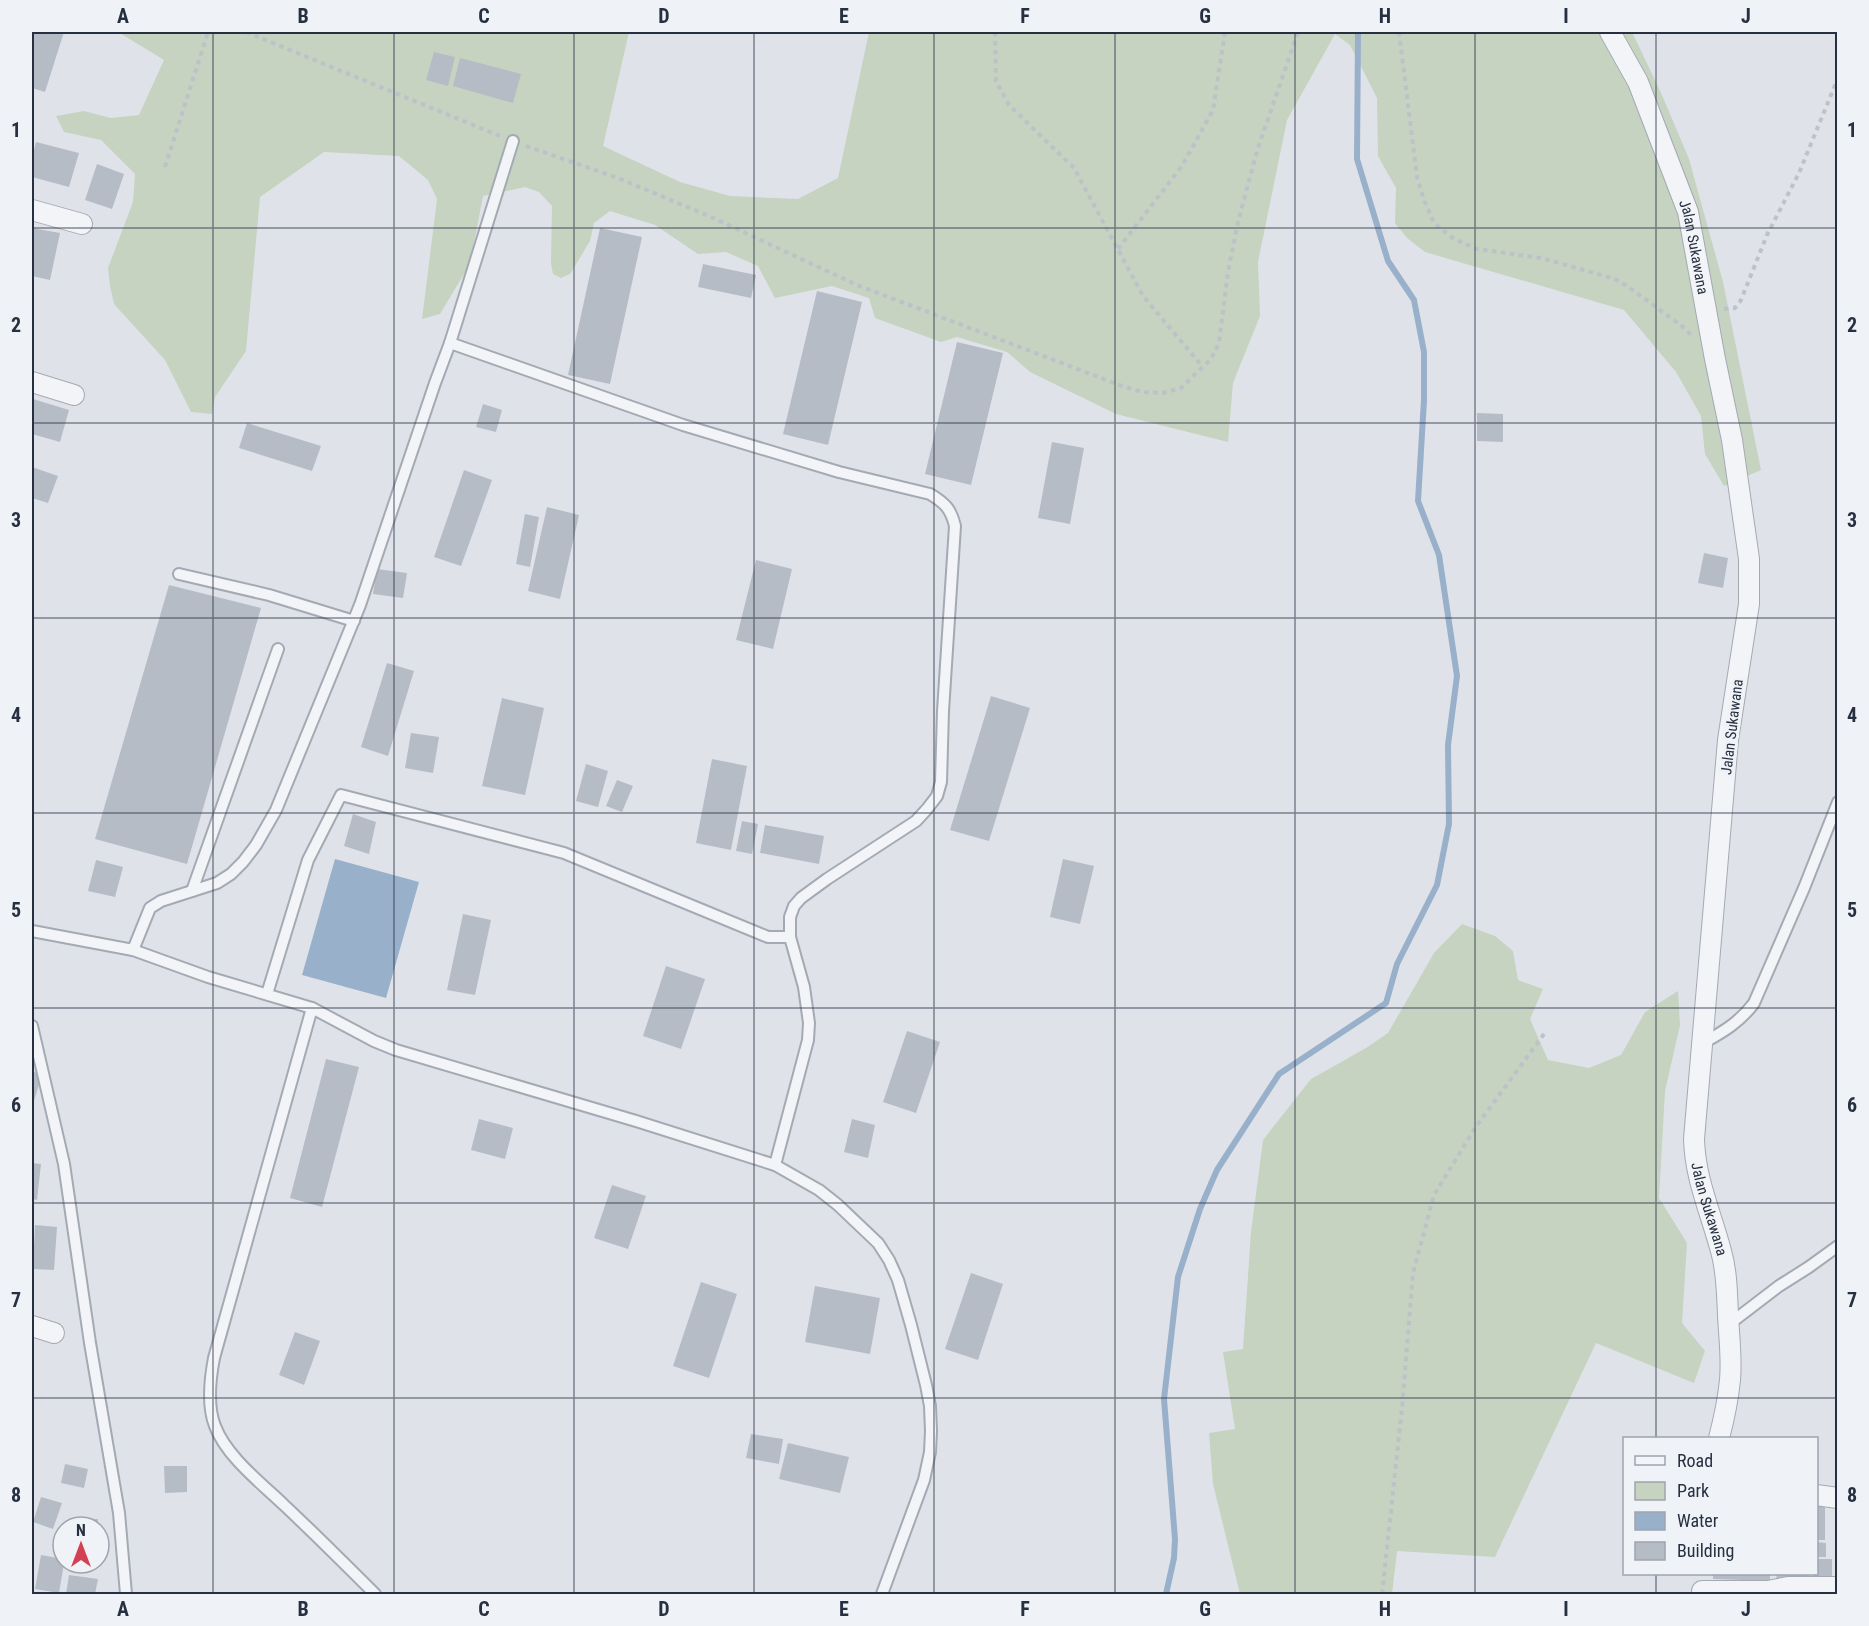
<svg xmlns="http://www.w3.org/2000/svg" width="1869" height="1626" font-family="'Roboto Condensed',sans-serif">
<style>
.green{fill:#c5d3c0}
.water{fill:#99b0ca}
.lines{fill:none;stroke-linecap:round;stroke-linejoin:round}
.stream{stroke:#99b0ca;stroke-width:6}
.building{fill:#b6bcc6}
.service-casing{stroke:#a4aab3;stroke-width:14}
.minor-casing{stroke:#a4aab3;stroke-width:22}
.path{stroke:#bdc1c8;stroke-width:4;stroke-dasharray:4.5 4.5;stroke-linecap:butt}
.service{stroke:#f2f4f7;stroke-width:10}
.minor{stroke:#f2f4f7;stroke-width:20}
.grid{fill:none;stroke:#273041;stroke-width:1.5;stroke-opacity:0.55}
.labels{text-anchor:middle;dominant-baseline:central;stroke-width:6;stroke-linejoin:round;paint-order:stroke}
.street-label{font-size:15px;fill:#273041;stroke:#eff2f6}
.neatline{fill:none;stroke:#273041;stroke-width:2}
.grid-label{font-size:20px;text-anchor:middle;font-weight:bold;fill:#273041}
</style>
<rect width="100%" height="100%" fill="#dfe3e9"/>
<g class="green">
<path d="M118 32H629L603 146 680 182 730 196 798 199 838 178 869 32H1632L1662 95 1689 159 1723 282 1761 470 1724 486 1705 454 1701 416 1676 372 1624 310 1425 252 1407 238 1395 223 1396 188 1378 156 1377 98 1350 45 1335 34 1287 120 1258 262 1260 316 1233 383 1228 442 1116 414 1030 372 1007 352 957 337 941 342 875 318 869 298 832 286 775 298 758 266 726 252 698 254 655 225 610 211 594 223 590 241 570 274 561 278 553 274 551 264 552 206 539 192 525 187 483 196 470 264 440 314 422 319 437 199 428 180 399 156 324 152 260 197 246 351 215 397 212 414 191 412 165 360 114 304 110 286 108 268 133 202 135 174 101 140 64 132 56 116 84 111 111 118 139 115 164 60Z"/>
<path d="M1462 924 1495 936 1513 951 1518 980 1543 989 1530 1019 1548 1060 1589 1068 1621 1055 1645 1012 1678 991 1680 1025 1665 1091 1659 1198 1687 1243 1682 1323 1705 1351 1694 1383 1596 1343 1495 1557 1397 1551 1392 1594H1240L1213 1484 1209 1433 1235 1429 1223 1352 1243 1349 1251 1232 1263 1140 1311 1079 1366 1048 1388 1033 1434 953Z"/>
</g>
<path class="water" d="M335 859 419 882 386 998 302 975Z"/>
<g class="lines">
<path class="stream" d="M1166 1594 1174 1558 1175 1539 1164 1399 1178 1277 1200 1209 1217 1170 1279 1074 1386 1003 1397 964 1437 885 1449 824 1448 745 1457 676 1439 555 1418 501 1424 400V352L1414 300 1388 261 1357 159 1358 32"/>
</g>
<g class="building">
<path d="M32 32H64L45 92 32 88Z"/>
<path d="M434 52 455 57 448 86 426 80Z"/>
<path d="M460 58 521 74 513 103 453 86Z"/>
<path d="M36 142 79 153 69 187 32 177V158Z"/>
<path d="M97 164 124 174 112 209 85 200Z"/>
<path d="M32 228 60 233 50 280 32 276Z"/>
<path d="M600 228 642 237 610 384 568 375Z"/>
<path d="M703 264 756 275 751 298 698 287Z"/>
<path d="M817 291 862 302 828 445 783 434Z"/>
<path d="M957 342 1003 353 971 485 925 474Z"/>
<path d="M33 399 69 410 60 442 32 434V405Z"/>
<path d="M483 404 502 410 496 432 476 427Z"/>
<path d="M1477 413 1503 414V442L1477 441Z"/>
<path d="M247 423 321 446 312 471 239 448Z"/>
<path d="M1052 442 1084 448 1070 524 1038 518Z"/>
<path d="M32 467 58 476 48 503 32 498Z"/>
<path d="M464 470 492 480 461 566 434 557Z"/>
<path d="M547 507 579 515 560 599 528 591Z"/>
<path d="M525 514 539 517 530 567 516 564Z"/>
<path d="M1704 553 1728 558 1723 588 1698 583Z"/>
<path d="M756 560 792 569 773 649 736 640Z"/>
<path d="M377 569 407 573 403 598 373 594Z"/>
<path d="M169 585 261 608 187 864 95 839Z"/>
<path d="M387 663 414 671 388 756 361 747Z"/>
<path d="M991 696 1030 708 989 841 950 830Z"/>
<path d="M502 698 544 708 525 795 482 786Z"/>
<path d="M411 733 439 737 433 773 405 768Z"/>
<path d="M712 759 747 766 731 850 696 843Z"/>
<path d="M586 764 608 771 598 807 576 801Z"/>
<path d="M617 780 633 786 622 812 606 806Z"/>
<path d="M353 814 376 822 369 854 344 846Z"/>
<path d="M742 821 758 824 752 854 736 851Z"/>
<path d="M765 825 824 836 819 864 760 853Z"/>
<path d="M1063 859 1094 866 1080 924 1050 917Z"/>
<path d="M96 860 123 867 115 897 88 891Z"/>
<path d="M463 914 491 920 475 995 447 990Z"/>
<path d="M666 966 705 979 681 1049 643 1036Z"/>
<path d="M907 1031 940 1042 916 1113 883 1102Z"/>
<path d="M326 1059 359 1067 322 1207 290 1198Z"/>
<path d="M32 1071 42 1075 32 1107Z"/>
<path d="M479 1119 513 1128 505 1159 471 1150Z"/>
<path d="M852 1119 875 1125 868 1158 844 1152Z"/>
<path d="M32 1163 41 1164 37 1200 32 1199Z"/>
<path d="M612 1185 646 1196 628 1249 594 1238Z"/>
<path d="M35 1225 57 1227 54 1270 33 1269Z"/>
<path d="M971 1273 1003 1284 978 1360 945 1349Z"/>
<path d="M701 1282 737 1294 709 1378 673 1366Z"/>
<path d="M815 1286 880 1298 870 1354 805 1342Z"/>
<path d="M295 1332 320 1341 304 1385 279 1375Z"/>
<path d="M751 1434 783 1439 779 1464 746 1458Z"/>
<path d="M788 1443 849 1457 840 1493 779 1479Z"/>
<path d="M65 1464 88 1469 84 1488 61 1483Z"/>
<path d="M164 1466H187V1492L165 1493Z"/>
<path d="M41 1497 62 1503 53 1529 33 1522Z"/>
<rect x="1816" y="1502" width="9" height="38"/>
<rect x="74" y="1519" width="24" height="8"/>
<path d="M1816 1542 1826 1543V1557H1816Z"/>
<path d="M41 1555 63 1559V1563H64L59 1593 35 1589Z"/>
<path d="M1816 1559H1832V1584H1813V1574H1816Z"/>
<path d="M1713 1574H1770V1581L1713 1579Z"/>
<path d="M1777 1574H1809V1581L1776 1579Z"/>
<path d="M69 1575 98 1579 95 1594H66Z"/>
</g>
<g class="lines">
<defs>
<g id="service">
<path d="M450 343 683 425 839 472 930 494C945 503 951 509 955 526L943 711 941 782 937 796 927 809 916 821 827 879 801 898 794 906 790 917V937L804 987 809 1023 808 1040 775 1165"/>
<path d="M179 574 269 595 354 621"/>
<path d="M192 891 278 649"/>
<path d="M32 931 133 950 208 977 312 1008 374 1041 396 1050 636 1121 775 1165 819 1190 838 1205 878 1243 889 1260 898 1280 911 1325 926 1385 930 1406 931 1431 930 1452 924 1480 882 1594"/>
<path d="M133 950 150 908 161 901 217 883 231 874 243 862 256 845 276 810 360 605 435 383 450 343 513 141"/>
<path d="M267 994 308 860 341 795 564 853 768 937H790"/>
<path d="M312 1008 214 1358C210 1379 207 1406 215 1426 226 1456 261 1483 284 1505 315 1534 345 1564 375 1594"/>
<path d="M32 1026 64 1164 90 1343 119 1513 126 1594"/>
<path d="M1703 1043C1723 1032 1740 1022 1754 1003L1804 888 1838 802"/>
<path d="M1728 1325 1779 1286 1809 1267 1838 1246"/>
</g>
<g id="minor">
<path id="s1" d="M1610 32 1638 82 1688 212 1715 359 1732 440 1749 559V604L1728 740 1694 1139C1695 1179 1711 1213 1721 1251 1727 1272 1727 1294 1728 1315 1729 1337 1732 1358 1730 1380 1728 1400 1724 1419 1719 1438"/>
<path d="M32 210 82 224"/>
<path d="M32 382 74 395"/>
<path d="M32 1326 54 1333"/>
<path d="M1816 1495 1838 1498"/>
<path d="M1702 1591H1768L1788 1587H1838"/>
</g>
</defs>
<use href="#service" class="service-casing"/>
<use href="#minor" class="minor-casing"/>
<g class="path">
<path d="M246 32 500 136"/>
<path d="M995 32 996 81 1009 105 1074 168 1143 296 1203 367"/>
<path d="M1399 32 1417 177 1424 200 1434 223 1454 239 1477 249 1541 258 1605 276 1617 280 1630 288 1682 326 1691 335"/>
<path d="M526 146 618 178 709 216 857 285 1122 386 1142 392 1163 393 1181 388 1211 359 1219 343 1228 272 1238 222 1257 151 1298 32"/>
<path d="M165 167 208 32"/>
<path d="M1118 249 1182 166 1213 110 1225 32"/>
<path d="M1724 309 1735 308 1741 300 1767 235 1799 173 1838 78"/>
<path d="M1382 1594 1402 1408 1413 1273 1434 1195 1475 1128 1544 1034"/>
</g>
<use href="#service" class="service"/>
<use href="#minor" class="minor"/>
</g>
<path class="grid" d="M213 32V1594M394 32V1594M574 32V1594M754 32V1594M934 32V1594M1115 32V1594M1295 32V1594M1475 32V1594M1656 32V1438M32 228H1838M32 423H1838M32 618H1838M32 813H1838M32 1008H1838M32 1203H1838M32 1398H1838M1656 1574V1594"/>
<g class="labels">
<g class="street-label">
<text stroke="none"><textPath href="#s1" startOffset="232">Jalan Sukawana</textPath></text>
<text transform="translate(1732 727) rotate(-83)">Jalan Sukawana</text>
<text stroke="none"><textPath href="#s1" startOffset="1204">Jalan Sukawana</textPath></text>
</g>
</g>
<rect width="1869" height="1626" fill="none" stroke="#eff2f6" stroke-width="66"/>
<rect x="1623" y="1437" width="195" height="138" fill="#eff2f6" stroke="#9fa4ae" stroke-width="1.5"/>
<rect x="1635" y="1456" width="30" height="9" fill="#f2f4f7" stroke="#9fa4ae" stroke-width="1.5"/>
<text x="1677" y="1467" font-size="18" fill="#273041">Road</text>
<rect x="1635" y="1482" width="30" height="18" fill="#c5d3c0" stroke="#9fa4ae" stroke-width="1.5"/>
<text x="1677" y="1497" font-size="18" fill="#273041">Park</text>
<rect x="1635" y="1512" width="30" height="18" fill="#99b0ca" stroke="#9fa4ae" stroke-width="1.5"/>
<text x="1677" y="1527" font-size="18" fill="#273041">Water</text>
<rect x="1635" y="1542" width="30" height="18" fill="#b6bcc6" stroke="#9fa4ae" stroke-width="1.5"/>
<text x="1677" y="1557" font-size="18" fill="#273041">Building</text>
<g transform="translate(81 1545)"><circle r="28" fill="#eff2f6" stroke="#9fa4ae" stroke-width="1.5"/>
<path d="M0-4.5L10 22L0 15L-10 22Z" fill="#d34053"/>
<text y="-9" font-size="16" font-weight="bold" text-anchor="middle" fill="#273041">N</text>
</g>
<rect x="33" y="33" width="1803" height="1560" class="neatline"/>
<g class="grid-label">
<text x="123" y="23">A</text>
<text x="303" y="23">B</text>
<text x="484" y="23">C</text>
<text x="664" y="23">D</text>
<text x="844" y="23">E</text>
<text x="1025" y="23">F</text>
<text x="1205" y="23">G</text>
<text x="1385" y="23">H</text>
<text x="1566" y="23">I</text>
<text x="1746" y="23">J</text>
<text x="16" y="137">1</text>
<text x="1852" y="137">1</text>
<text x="16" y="332">2</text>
<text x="1852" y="332">2</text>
<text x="16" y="527">3</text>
<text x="1852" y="527">3</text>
<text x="16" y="722">4</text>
<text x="1852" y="722">4</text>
<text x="16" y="917">5</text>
<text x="1852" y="917">5</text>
<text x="16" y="1112">6</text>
<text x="1852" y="1112">6</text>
<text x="16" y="1307">7</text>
<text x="1852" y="1307">7</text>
<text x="16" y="1502">8</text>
<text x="1852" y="1502">8</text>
<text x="123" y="1616">A</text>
<text x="303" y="1616">B</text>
<text x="484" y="1616">C</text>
<text x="664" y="1616">D</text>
<text x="844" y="1616">E</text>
<text x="1025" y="1616">F</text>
<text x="1205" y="1616">G</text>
<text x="1385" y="1616">H</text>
<text x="1566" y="1616">I</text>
<text x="1746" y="1616">J</text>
</g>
</svg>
